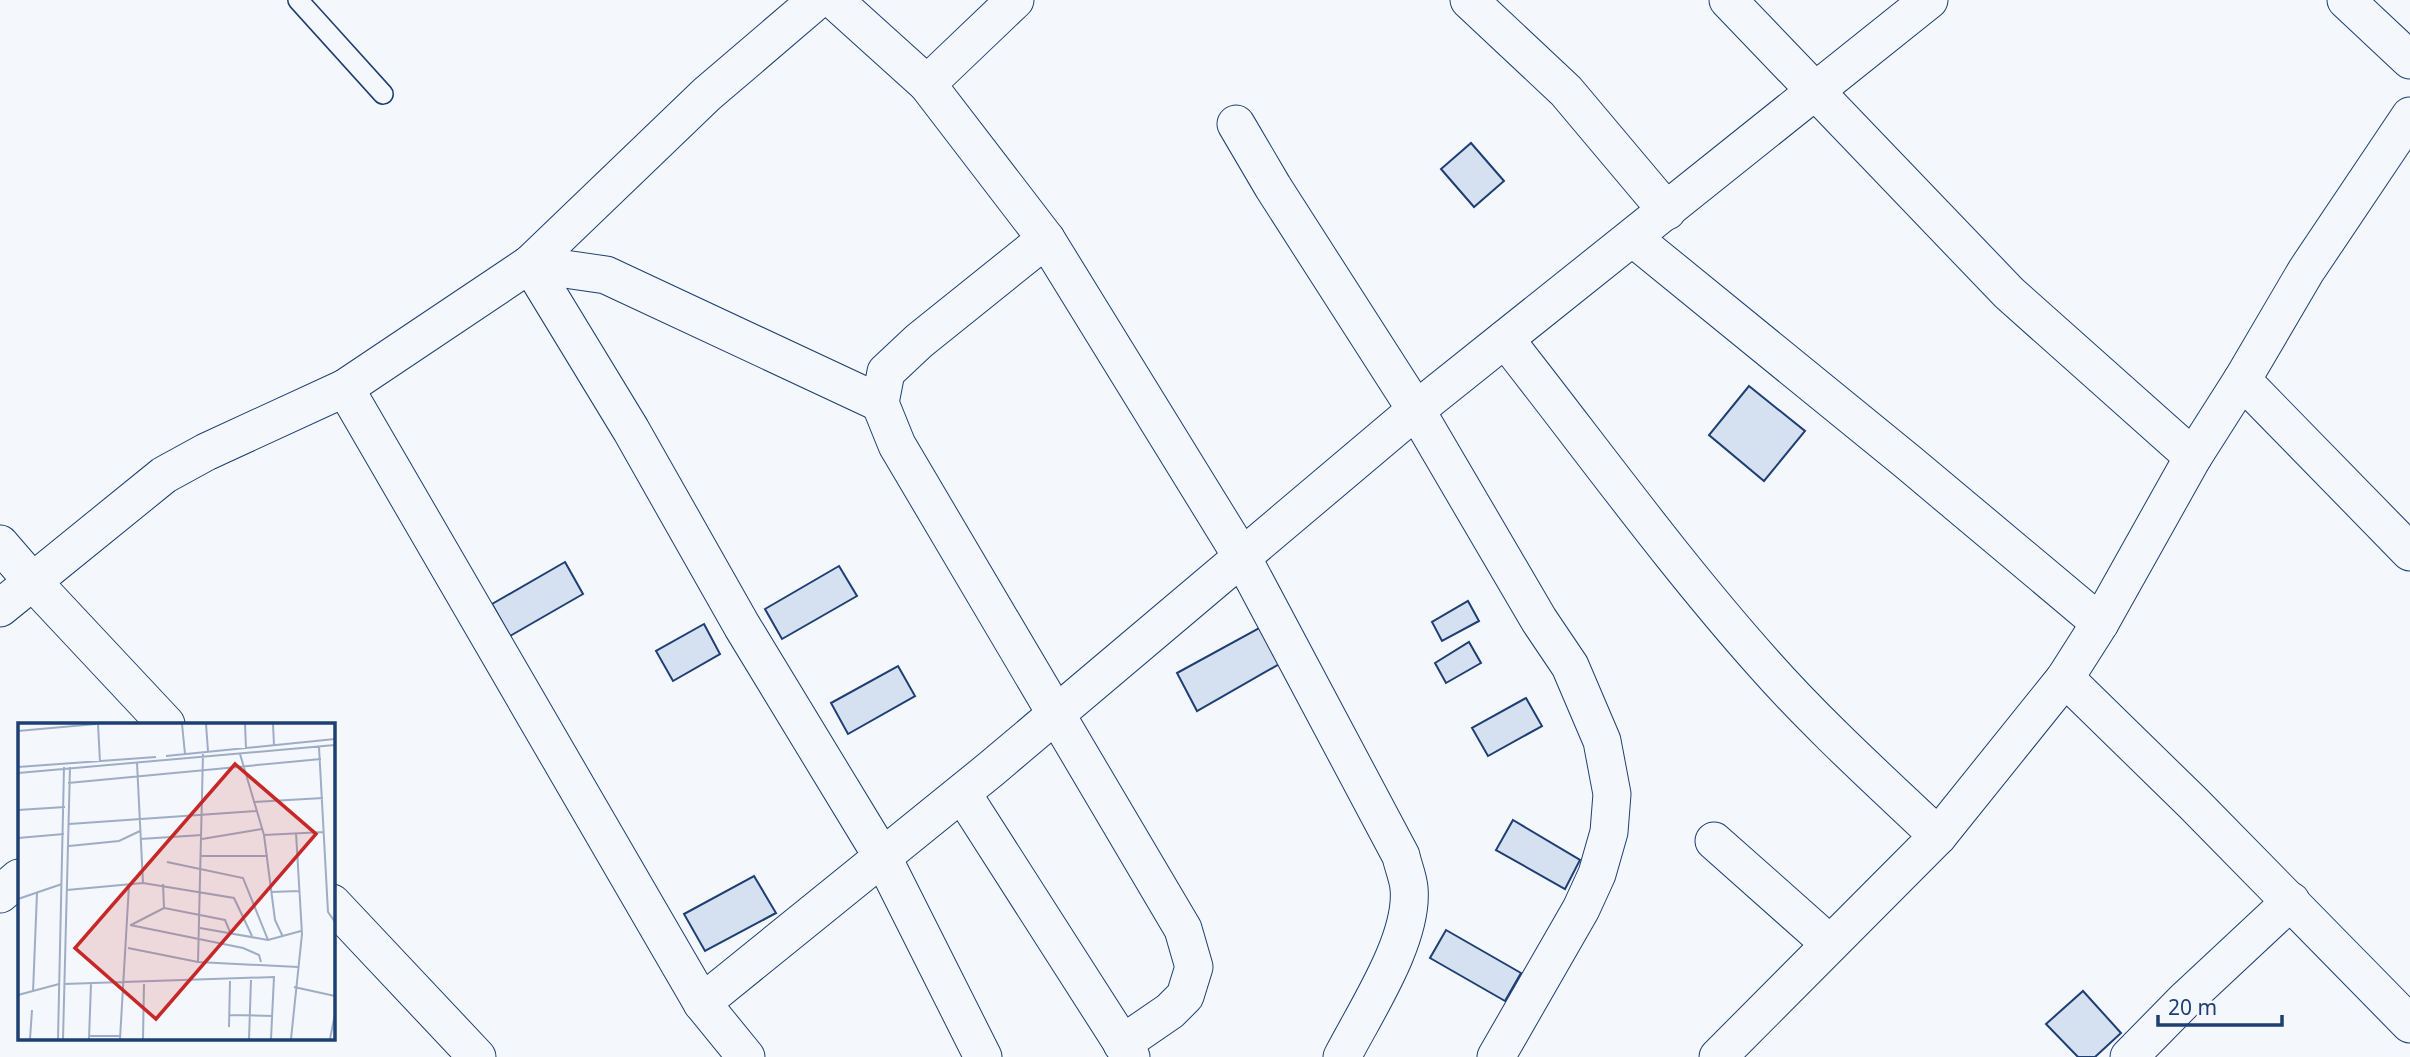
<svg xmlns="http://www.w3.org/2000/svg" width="2410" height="1057" font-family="'Noto Sans',sans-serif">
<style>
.building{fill:#d5e0f0;stroke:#1d3f73;stroke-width:2}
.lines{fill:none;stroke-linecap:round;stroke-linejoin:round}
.service-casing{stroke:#1d3f73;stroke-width:22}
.minor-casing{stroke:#1d3f73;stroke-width:39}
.service{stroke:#f4f7fb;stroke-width:19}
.minor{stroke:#f4f7fb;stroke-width:37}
.inset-road{fill:none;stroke:#9eadc5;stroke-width:2}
.view{fill:#c62828;fill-opacity:0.15;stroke:#c62828;stroke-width:3.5}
.inset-edge{fill:none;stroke:#1d3f73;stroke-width:3.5}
</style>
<rect width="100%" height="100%" fill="#f4f7fb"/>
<g class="building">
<path d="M1471 143 1504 181 1474 207 1441 169Z"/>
<path d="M1749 386 1805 431 1764 481 1709 435Z"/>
<path d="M565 562 583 594 510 636 492 604Z"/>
<path d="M839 566 857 596 782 639 765 609Z"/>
<path d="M1468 601 1479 621 1442 641 1432 622Z"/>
<path d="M704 624 720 654 673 681 656 651Z"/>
<path d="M1261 627 1281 663 1197 711 1177 673Z"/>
<path d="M1469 642 1481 663 1446 683 1435 663Z"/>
<path d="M898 666 915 696 848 734 831 703Z"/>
<path d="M1526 698 1542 726 1488 756 1472 728Z"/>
<path d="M1513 820 1580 860 1565 889 1496 850Z"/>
<path d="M754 876 776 913 705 951 684 914Z"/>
<path d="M1446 930 1521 973 1505 1001 1430 958Z"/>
<path d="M2083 991 2121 1033 2095 1057H2078L2046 1024Z"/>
</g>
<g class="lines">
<defs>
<path id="service" d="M298 0 383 94"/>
<g id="minor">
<path d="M834 0 927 84 1046 239 1242 557 1401 856C1403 866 1408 877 1409 888 1414 939 1365 1012 1342 1057"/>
<path d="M1469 0 1566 91 1667 211"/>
<path d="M1728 0 2009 293 2193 457"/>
<path d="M2346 0 2410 60"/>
<path d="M927 84 1015 0"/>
<path d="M1236 124 1273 187 1416 410 1539 620 1570 666 1602 741 1612 794 1609 832 1597 874 1581 909 1496 1057"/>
<path d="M1633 238 1908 462 2100 623"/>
<path d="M1046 239 919 341 886 372 880 403 897 445 1183 929 1194 967 1185 996 1170 1011 1122 1044"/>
<path d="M530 264 631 430 742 626 883 858 983 1057"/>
<path d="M530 264 606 275 880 403"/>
<path d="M1505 339C1591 448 1672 561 1764 664 1818 725 1879 780 1938 836"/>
<path d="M2242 380 2410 552"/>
<path d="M345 388 702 1003 746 1057"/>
<path d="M0 544 32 581 166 724"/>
<path d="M0 608 164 475 206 452 345 388 530 264 707 94 817 0"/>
<path d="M2065 678 2193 803 2410 1024"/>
<path d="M962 793 1131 1057"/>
<path d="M1714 841 1830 944"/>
<path d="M0 894 19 878"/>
<path d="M332 903 477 1057"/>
<path d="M702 1003 991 769 1416 410 1929 0"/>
<path d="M1718 1057 1938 836 2065 678 2100 623 2193 457 2242 380 2306 271 2410 116"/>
<path d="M2129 1057 2185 1000 2291 901"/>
</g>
</defs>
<use href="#service" class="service-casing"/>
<use href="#minor" class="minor-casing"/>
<use href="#service" class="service"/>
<use href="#minor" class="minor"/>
</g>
<g transform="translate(18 723)">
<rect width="317" height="317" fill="#f4f7fb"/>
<path class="inset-road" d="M80 1 82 39M164 1 167 31M188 1 190 28M227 1 228 25M255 1 256 22M0 8 78 1M301 24 310 189 317 199M222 31 246 112 257 197 265 214M148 33 317 16M119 40 125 160M0 44 138 34M0 50 317 22M50 60 303 36M235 79 305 75M0 87 47 84M51 101 238 88M246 112 306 109M0 115 46 111M122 116 184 112M184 116 244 106M51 123 101 118 122 108M183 133H250M149 139 225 155 250 217M145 161 146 185 207 197 212 209M49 167 125 160 216 175 234 213M253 169 281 168M0 176 44 161M112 202 225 225 241 232 243 239M113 202 146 185M182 205 250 217 283 208M110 225 180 239 280 244M180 239 185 31M46 261 256 254 253 316M276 264 317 273M15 269 19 170M0 272 41 261M212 292 255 293M211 304 212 258M72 313H102M12 316 14 287M40 316 46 44M45 316 52 44M71 316 73 261M102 316 111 162M125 316 126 261M231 316 233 257M273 316 284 211 278 110M312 316 317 291"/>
<path class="view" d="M217 41 298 111 138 296 57 225Z"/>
<rect width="317" height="317" class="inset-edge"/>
</g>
<path d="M2158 1015v10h124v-10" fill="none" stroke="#1d3f73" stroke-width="3.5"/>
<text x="2168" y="1015" font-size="21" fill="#1d3f73" stroke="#f4f7fb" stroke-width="5" paint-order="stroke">20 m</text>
</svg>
